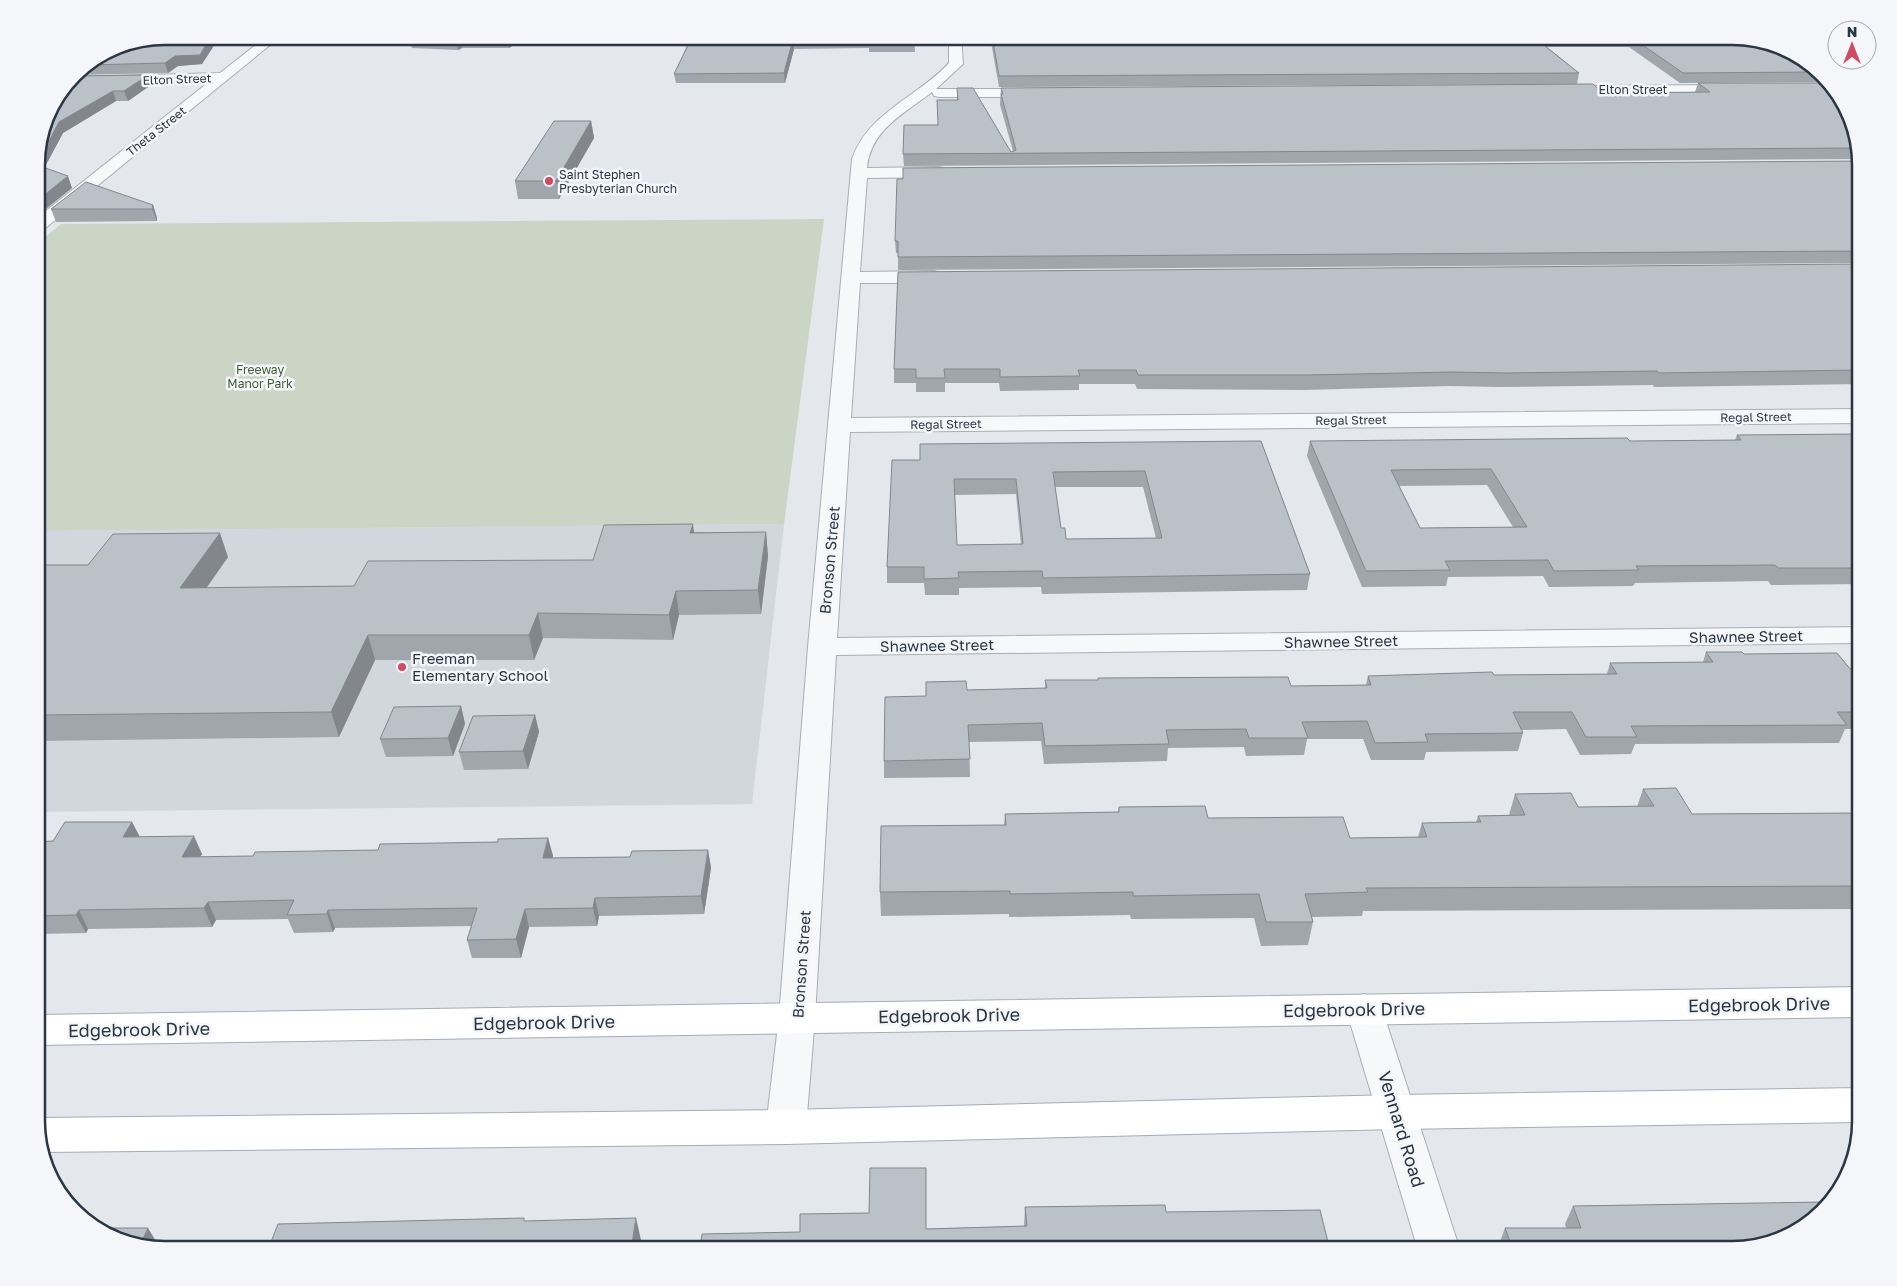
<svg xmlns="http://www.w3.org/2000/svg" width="1897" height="1286" font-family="'Golos Text',sans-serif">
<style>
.built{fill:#d2d6dd}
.green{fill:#cad5c5}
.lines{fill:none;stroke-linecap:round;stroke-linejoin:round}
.minor-casing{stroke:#a9aeb6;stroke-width:2}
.major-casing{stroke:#a3acb7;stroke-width:2}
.minor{fill:#f7f8fa;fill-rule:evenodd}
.major{fill:#fff;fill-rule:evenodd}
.wall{fill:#a1a6ad;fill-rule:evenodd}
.shaded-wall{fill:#83878d}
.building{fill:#bbc1c9;stroke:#83878d;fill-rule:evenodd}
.poi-dot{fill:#ce4b66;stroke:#f4f6f9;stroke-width:2}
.labels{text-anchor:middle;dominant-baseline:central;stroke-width:5;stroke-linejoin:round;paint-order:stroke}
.far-street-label{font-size:12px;fill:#2b3644;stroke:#f4f6f9}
.far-poi-label{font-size:12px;fill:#2b3644;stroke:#f4f6f9;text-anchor:start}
.far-park-label{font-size:12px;fill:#426038;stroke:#f4f6f9}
.street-label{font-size:15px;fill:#2b3644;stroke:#f4f6f9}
.poi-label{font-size:15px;fill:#2b3644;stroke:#f4f6f9;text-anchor:start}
.near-street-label{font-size:18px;fill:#2b3644;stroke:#f4f6f9}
.rim{fill:none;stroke:#2b3644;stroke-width:2.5}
</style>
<rect width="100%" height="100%" fill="#e4e7eb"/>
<path class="built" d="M784 524 752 804 37 812V531Z"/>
<path class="green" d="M824 219 784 524 37 531V244L61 224Z"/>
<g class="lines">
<defs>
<g id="minor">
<path d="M267 36H281L43 230 37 231V218L210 81 67 85 72 77 220 73Z"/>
<path d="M949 36H961L963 64 936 89H1038L1045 93 1038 97H939L934 96 932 92C905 113 870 130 867 168L939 167 945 169 947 172 945 175 939 177 867 178 860 272 934 271 941 273 943 277 941 281 934 283H860L851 418 1861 409V423L850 432 837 638 1861 627V643L836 655 815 1017 806 1127 800 1139 786 1144 772 1139 766 1127 779 1017 808 647 852 159C868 112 918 97 949 63Z"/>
<path d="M1733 85 1738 86 1740 89 1738 92 1564 94 1557 90 1564 86Z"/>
<path d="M1364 994 1377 999 1382 1009 1460 1250H1418L1346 1009 1351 999Z"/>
</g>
<g id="major">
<path d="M1861 987V1017L37 1045V1015Z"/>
<path d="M1861 1088V1122L1397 1129 786 1144 43 1152 37 1130 38 1118 786 1110 1397 1095Z"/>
</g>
</defs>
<use href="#minor" class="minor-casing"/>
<use href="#major" class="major-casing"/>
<use href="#minor" class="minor"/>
<use href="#major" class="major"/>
</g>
<g class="wall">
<path d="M165 36H264L253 44H215L202 64 178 66 168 73 73 75 74 74 116 46Z"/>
<path d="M271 36H914L915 52H869V48L794 49 785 83H676L674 74 687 46H512L509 48H462L458 50 412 48 411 45 302 42 297 45H273Z"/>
<path d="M986 36H1732L1804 58 1826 82 1680 83 1629 47H1547L1579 73 1577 84 999 87 991 42H987Z"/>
<path d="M72 76 151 85 128 101H116L63 133 44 168 72 188 37 216V156Z"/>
<path d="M1698 83 1844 101 1859 159 904 166 903 154 937 125 957 100V88L1011 152 1013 151 1000 105 1001 88 1603 93 1695 92Z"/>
<path d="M591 121 594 138 559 199H518L515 181Z"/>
<path d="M1861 164V263L898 270V253H896L895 241Z"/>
<path d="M153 205 157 218V221L56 222 51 209Z"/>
<path d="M1861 264V384L1654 387 1653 385 1501 387 1449 386 1304 390 1137 389 1135 384H1079V390L1000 391 999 383H945V392H916V383H894V369Z"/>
<path d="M1861 434V584L1771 585 1768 581 1635 583 1633 586 1549 587 1543 576 1448 577 1446 586 1362 587 1307 456 1310 441H1630L1735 440 1737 435ZM1487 485 1513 527 1420 528 1399 486Z"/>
<path d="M1261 441 1310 574 1307 590 1042 594 1041 587 959 588V595H925L924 583H887V567L920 460ZM1055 487H1143L1156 538 1066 539 1061 528ZM1016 494 1021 544 957 545 955 495Z"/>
<path d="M694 532H766L768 556 761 614 679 615 673 640 543 638 534 660H375L339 737 37 741V565H88L228 557 206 588 354 586 593 560Z"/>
<path d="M1706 652 1744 654 1852 671H1861V729H1845L1839 743 1635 744 1631 754 1580 755 1566 729 1521 730 1523 733 1518 751 1426 752 1424 760H1371L1363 739H1307L1304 755 1246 756 1244 747 1168 748 1167 761 1044 764 1041 741 969 742 970 777 884 778V761L926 696 967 690 1045 688V680L1291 686 1366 685 1368 676 1607 674 1610 663 1703 662Z"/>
<path d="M461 706 465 724 453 756 386 757 380 739Z"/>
<path d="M535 715 539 732 528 769 464 770 459 752Z"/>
<path d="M1643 789 1692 814 1861 813V909L1363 911 1362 916 1312 917 1313 922 1308 945 1261 946 1254 918 1131 919 1130 915 1009 917V914L881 916 880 892 1004 825 1005 814 1118 812 1119 807 1350 838 1418 837 1422 823 1476 822 1478 816 1509 815 1515 794 1578 807H1637Z"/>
<path d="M132 822 139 836 202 854 200 857 253 856 378 850 548 838 553 856 552 858 630 857 708 850 711 868 704 914 599 916 597 926 529 927 521 958H472L467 940 471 926 335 928 333 932 294 933 288 919 216 920 212 927 88 929 86 933 37 934V842L53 841Z"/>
<path d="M1823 1200H1831L1733 1250H1499L1498 1247 1505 1228H1566L1565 1224 1573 1206 1822 1202Z"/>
<path d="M1025 1207 1166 1212 1330 1250 700 1249 800 1232 1024 1226Z"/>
</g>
<g class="shaded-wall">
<path d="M211 36H213L215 44 202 64 178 66 168 73 165 63 175 56Z"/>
<path d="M251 36H264L253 44Z"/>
<path d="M295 36H300L302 42 297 45Z"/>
<path d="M510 37 512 46 509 48 508 39Z"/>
<path d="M460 38 462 48 458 50 456 41Z"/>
<path d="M793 39 794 49 785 83 784 73Z"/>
<path d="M148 75 151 85 128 101 124 91Z"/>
<path d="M113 91 116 101 63 133 40 176 37 167V164L59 122Z"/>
<path d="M591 121 594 138 559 199 556 181Z"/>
<path d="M68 176 72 188 37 216V201Z"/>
<path d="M153 205 157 218V221L152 209Z"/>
<path d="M693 524 696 547 690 533Z"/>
<path d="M766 532 768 556 761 614 758 590Z"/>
<path d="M220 533 228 557 189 613 180 588Z"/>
<path d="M676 591 679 615 673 640 669 615Z"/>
<path d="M538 613 543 638 534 660 529 635Z"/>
<path d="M368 635 375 660 339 737 331 712Z"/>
<path d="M461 706 465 724 453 756 448 738Z"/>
<path d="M535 715 539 732 528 769 523 751Z"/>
<path d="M132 822 141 839 123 837Z"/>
<path d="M194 836 202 854 190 875 182 857Z"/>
<path d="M548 838 553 856 547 876 543 858Z"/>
<path d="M708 850 711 868 704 914 701 896Z"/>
<path d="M595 898 599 916 597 926 593 908Z"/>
<path d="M208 902 216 920 212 927 204 908Z"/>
<path d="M525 909 529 927 521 958 516 939Z"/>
<path d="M79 910 88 929 86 933 76 915Z"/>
<path d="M328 910 335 928 333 932 327 914Z"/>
<path d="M636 1218 641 1240 640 1250H631Z"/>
<path d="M148 1228 160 1248 141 1243Z"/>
</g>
<g class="building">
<path d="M165 36H211L200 55 175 56 165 63 87 65 116 46Z"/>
<path d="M413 36H914V43H868L869 39H793L784 73 674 74 692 37H510L508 39 460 38 456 41 410 39Z"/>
<path d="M992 36H1732L1804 58 1817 72 1683 73 1631 37 1535 38 1579 73 999 76Z"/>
<path d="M148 75 124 91H113L59 122 37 164V156L46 115 72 76Z"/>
<path d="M1698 83H1827L1844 101 1856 148 903 154 904 125H938L937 100H958L957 88H973L1011 152 1016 150 1001 94H1003L1001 88 1593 84 1603 93 1710 92Z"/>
<path d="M554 121H591L556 181H515Z"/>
<path d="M1860 161 1861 164V251L898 257V241H895L897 179H903V168Z"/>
<path d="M37 165 68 176 37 201Z"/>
<path d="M86 182 153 205 152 209H51Z"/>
<path d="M1861 264V370L1659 373 1657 371 1505 373 1453 372 1307 375H1138L1136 370H1078L1080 376 1000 377V369H944L945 378H916V369H894L898 272Z"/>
<path d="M1861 434V568H1778L1775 565 1636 566 1639 570 1554 571 1548 560 1445 561 1450 570 1366 571 1310 441 1627 438 1630 441 1741 440 1737 435ZM1491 469 1527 527 1420 528 1391 470Z"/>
<path d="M1261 441 1310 574 1043 578 1042 571 958 572 959 578 924 579V567H887L892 460H920V444ZM1145 471 1162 538 1066 539 1065 528H1061L1053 472ZM954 479H1016L1023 544 957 545Z"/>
<path d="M693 524 690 533 766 532 758 590 676 591 669 615 538 613 529 635H368L331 712 37 715V565H88L113 534 220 533 180 588 354 586 368 561 593 560 604 525Z"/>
<path d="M1706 652H1742L1744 654 1837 653 1852 671H1861V712H1837L1847 725 1631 726 1637 737H1586L1572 712H1513L1523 733 1425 734 1428 742 1375 743 1367 721 1302 722 1308 738H1249L1246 729 1166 730 1169 744 1045 746 1042 723 968 725 970 759 884 761 885 697 926 696V682L966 681 967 690 1047 688 1045 680H1098V678L1288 677 1291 686 1371 685 1368 676 1492 672 1494 675 1617 674 1610 663 1713 662Z"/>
<path d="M461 706 448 738 380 739 394 707Z"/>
<path d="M535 715 523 751 459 752 473 716Z"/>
<path d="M1676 788 1692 814 1861 813V886L1366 888 1368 892 1305 894 1313 922H1266L1259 894 1133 896V892L1010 894V891L880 892 881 826 1006 825 1005 814 1119 812V807L1205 806 1208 818 1343 817 1350 838 1427 837 1422 823 1481 822 1478 816 1525 815 1515 794 1571 793 1578 807 1654 806 1643 789Z"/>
<path d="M65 822H132L123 837 194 836 182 857 253 856 255 852 378 850 380 844 498 842V839L548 838 543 858 630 857 632 851 708 850 701 896 595 898 593 908 525 909 516 939 467 940 477 908 328 910 327 914 287 915 294 900 208 902 204 908 79 910 76 915 37 916V890L38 888H37V842L53 841Z"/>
<path d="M870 1168H926V1229L1027 1226 1025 1207 1165 1205 1166 1212 1320 1210 1330 1250H652L700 1249 702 1234 800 1232V1214L869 1213Z"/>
<path d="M1823 1200H1831L1789 1236 1733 1250H1513L1505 1228H1581L1573 1206 1824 1202Z"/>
<path d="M524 1218V1221L636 1218 631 1250H220L223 1243 271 1242 278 1224Z"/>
<path d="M93 1228H148L141 1243Z"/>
</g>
<g class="poi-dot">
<circle cx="549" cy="181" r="5"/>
<circle cx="402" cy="667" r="5"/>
</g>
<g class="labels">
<g class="far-street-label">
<text transform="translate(177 79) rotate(-2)">Elton Street</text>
<text x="1633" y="89">Elton Street</text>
<text transform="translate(156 131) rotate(-38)">Theta Street</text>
<text transform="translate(1756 417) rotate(-1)">Regal Street</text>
<text transform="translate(1351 420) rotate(-1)">Regal Street</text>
<text transform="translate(946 424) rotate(-1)">Regal Street</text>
</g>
<g class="far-poi-label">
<text x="559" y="174">Saint Stephen<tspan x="559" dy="14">Presbyterian Church</tspan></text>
</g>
<g class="far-park-label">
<text x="260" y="369">Freeway<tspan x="260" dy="14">Manor Park</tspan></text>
</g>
<g class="street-label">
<text transform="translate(829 560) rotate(-85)">Bronson Street</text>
<text transform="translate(1746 636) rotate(-1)">Shawnee Street</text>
<text transform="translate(1341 641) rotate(-1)">Shawnee Street</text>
<text transform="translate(937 645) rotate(-1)">Shawnee Street</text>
<text transform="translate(801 964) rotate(-86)">Bronson Street</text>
</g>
<g class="poi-label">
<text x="412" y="658">Freeman<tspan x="412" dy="17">Elementary School</tspan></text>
</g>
<g class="near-street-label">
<text transform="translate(1759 1004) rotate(-1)">Edgebrook Drive</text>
<text transform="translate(1354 1009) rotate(-1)">Edgebrook Drive</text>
<text transform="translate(949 1015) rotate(-1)">Edgebrook Drive</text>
<text transform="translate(544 1022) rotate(-1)">Edgebrook Drive</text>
<text transform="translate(139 1029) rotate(-1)">Edgebrook Drive</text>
<text transform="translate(1402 1129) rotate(73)">Vennard Road</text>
</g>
</g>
<path d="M0 0H1897V1286H0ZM165 45H1732A120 120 0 0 1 1852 165V1121A120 120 0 0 1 1732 1241H165A120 120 0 0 1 45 1121V165A120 120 0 0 1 165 45Z" fill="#f4f6f9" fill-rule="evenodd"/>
<path class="rim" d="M165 45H1732A120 120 0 0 1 1852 165V1121A120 120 0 0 1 1732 1241H165A120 120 0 0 1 45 1121V165A120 120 0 0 1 165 45Z"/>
<g transform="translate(1852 45)"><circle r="24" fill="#f4f6f9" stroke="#a4a9b1"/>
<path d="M0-4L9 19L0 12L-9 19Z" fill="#ce4b66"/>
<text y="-8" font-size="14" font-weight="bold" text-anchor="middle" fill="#2b3644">N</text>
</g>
</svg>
